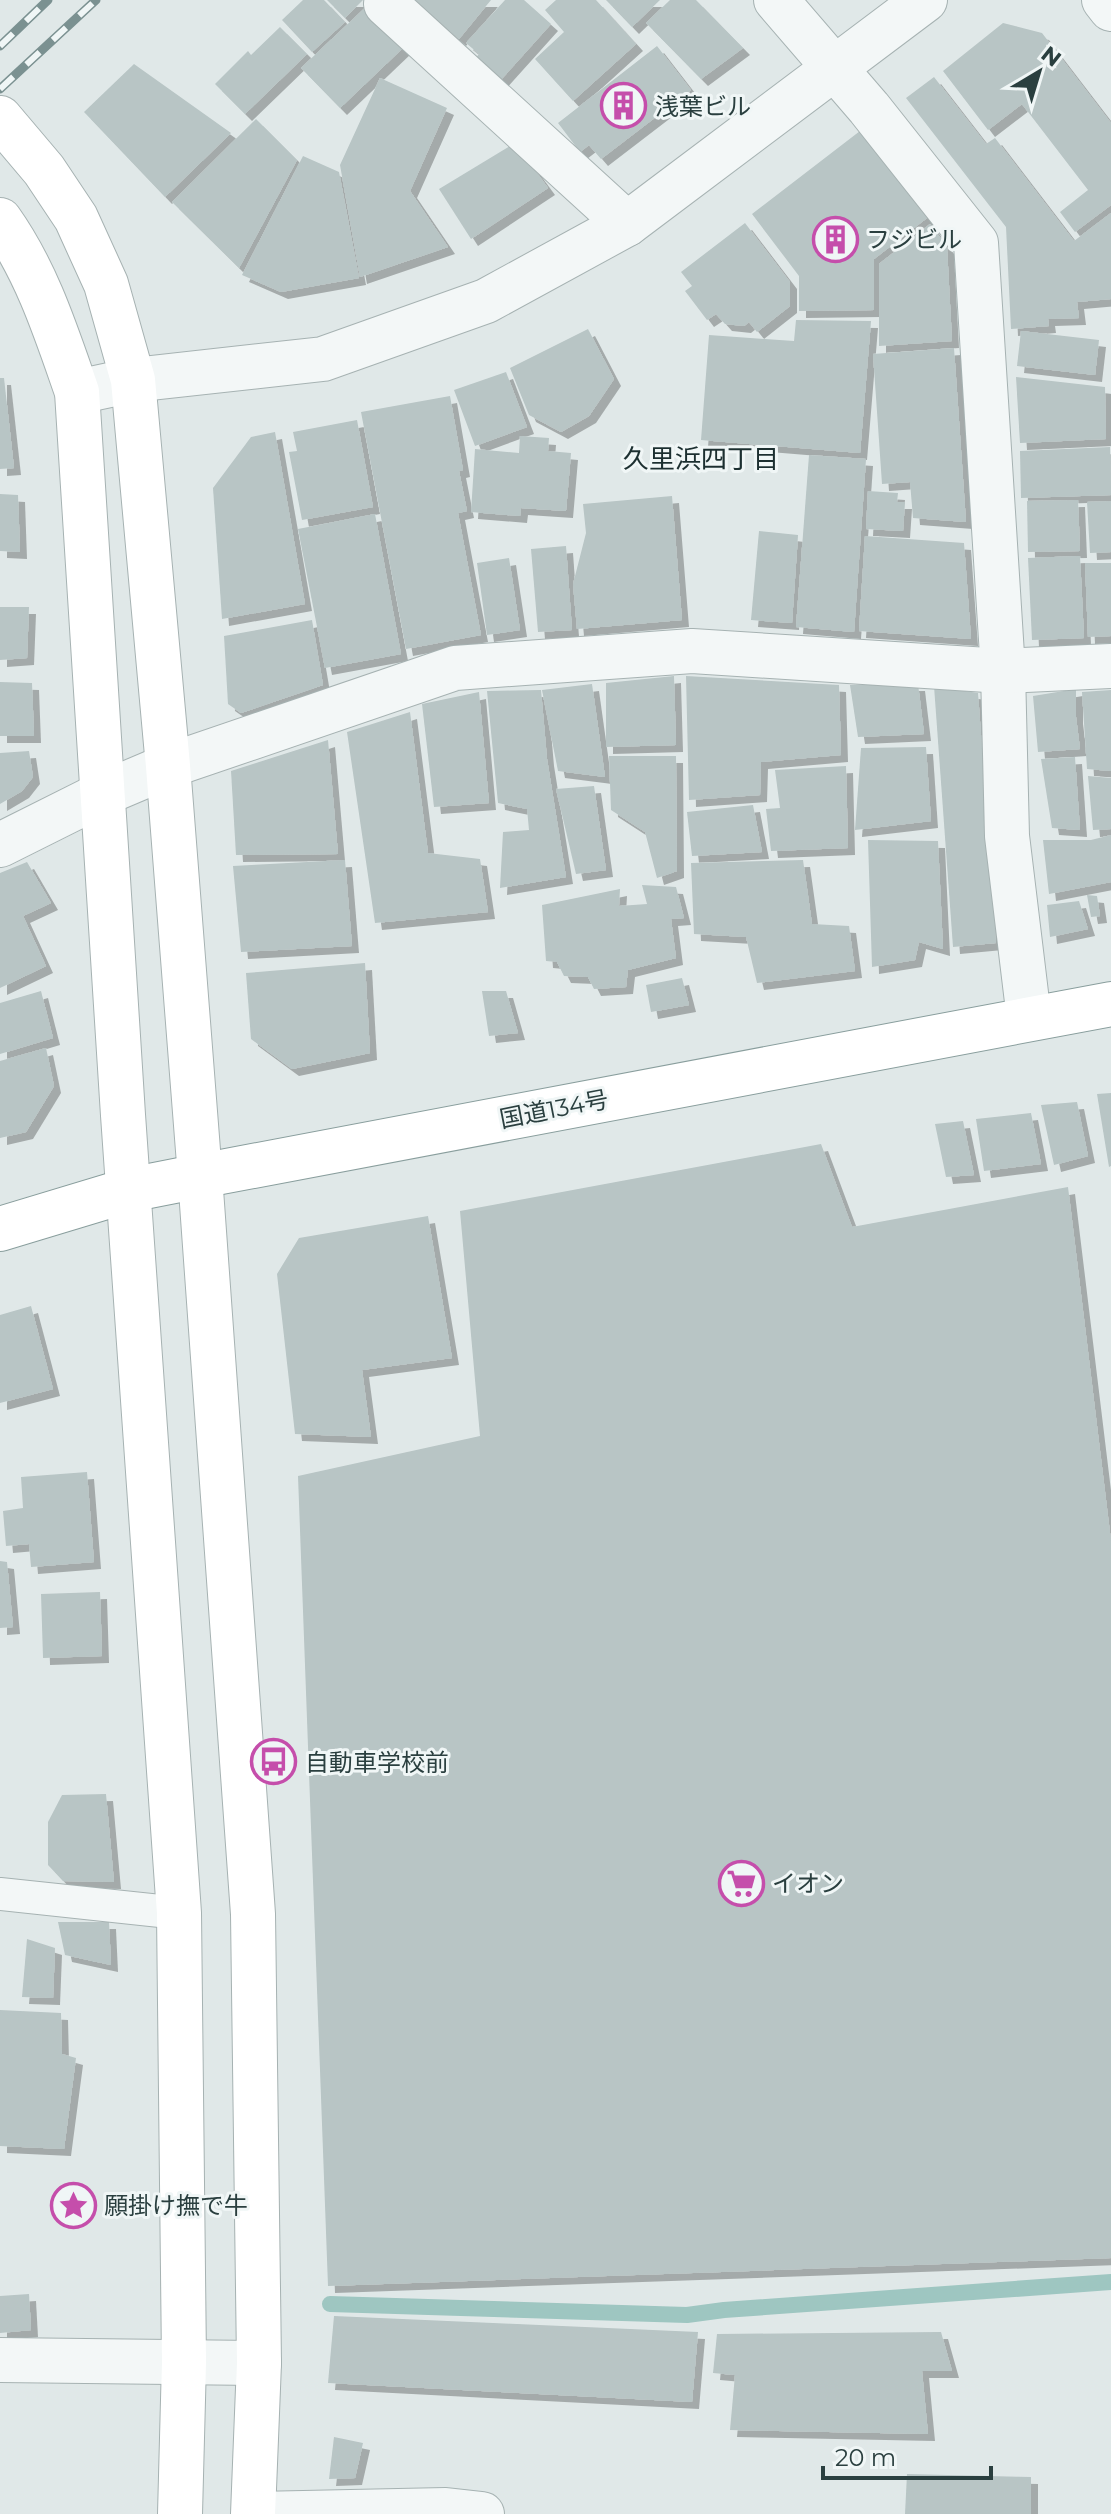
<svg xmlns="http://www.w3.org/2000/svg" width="1111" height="2514" font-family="Montserrat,'Noto Sans JP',sans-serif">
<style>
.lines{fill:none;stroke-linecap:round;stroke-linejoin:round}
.stream{stroke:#9ec6c1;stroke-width:16}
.building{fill:#b8c5c5;filter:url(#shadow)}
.lane-casing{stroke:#a6b2b2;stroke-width:34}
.street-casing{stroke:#a6b2b2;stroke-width:46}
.secondary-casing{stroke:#a6b2b2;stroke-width:46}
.highway-casing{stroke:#899e9d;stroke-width:46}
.lane{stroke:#f3f7f7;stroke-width:32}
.street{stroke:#f3f7f7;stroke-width:44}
.secondary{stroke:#fff;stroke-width:44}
.highway{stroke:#fff;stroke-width:44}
.rail-casing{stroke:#7b9191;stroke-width:9}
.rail{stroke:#f0f6f6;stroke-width:6;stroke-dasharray:18;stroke-linecap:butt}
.labels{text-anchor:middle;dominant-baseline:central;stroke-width:6;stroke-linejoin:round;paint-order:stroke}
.poi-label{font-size:24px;fill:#2a3f3f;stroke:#f0f6f6;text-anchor:start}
.street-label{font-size:24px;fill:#2a3f3f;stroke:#f0f6f6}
.neighbourhood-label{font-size:26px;fill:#1c2f30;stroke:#f0f6f6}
</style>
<defs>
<filter id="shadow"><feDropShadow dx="7" dy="7" stdDeviation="0" flood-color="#0004"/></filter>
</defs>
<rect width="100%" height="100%" fill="#e0e8e8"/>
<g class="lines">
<path class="stream" d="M330 2304 687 2315 724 2310 1111 2282"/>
</g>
<g class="building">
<path d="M303 0H324L345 22 312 52 282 20Z"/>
<path d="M327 0H363L345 18Z"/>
<path d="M414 0H491L459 39Z"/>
<path d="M505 0H524L551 24 498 83 474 60 479 54 466 43Z"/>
<path d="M556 0H596L636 44 573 101 535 59 564 32 545 10Z"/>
<path d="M606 0H660L632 27Z"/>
<path d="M670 0H696L743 48 701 79 646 23Z"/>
<path d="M367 6 405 46 340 108 301 68Z"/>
<path d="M1003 23 1042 33 1111 123V205L1075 232 1060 212 1088 190 1022 104 988 130 943 71Z"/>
<path d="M280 27 307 54 245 114 215 84 248 51 251 55Z"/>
<path d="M657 46 691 90 601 159 589 145 580 152 558 123Z"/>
<path d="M134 64 231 133 165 197 84 112Z"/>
<path d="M934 77 986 144 995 138 1074 241 1111 213V299L1077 302 1079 318 1048 319 1049 326 1011 329 1006 227 906 98Z"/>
<path d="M380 78 447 108 410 191 448 247 360 277 340 165Z"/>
<path d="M256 119 297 160 239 268 172 202Z"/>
<path d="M860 131 927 218 874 259V310L799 311V276L752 214Z"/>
<path d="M515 143 548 188 471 239 439 189Z"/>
<path d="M303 156 339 172 359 278 281 292 242 275Z"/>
<path d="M745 223 790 282V306L757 332 749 322 744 326 725 324 716 314 707 320 685 291 692 286 681 272Z"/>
<path d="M930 224 947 247 952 341 879 346V264Z"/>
<path d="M796 320 871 321 860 453 701 440 709 335 794 341Z"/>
<path d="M588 329 614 379 589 416 561 432 529 415 510 368Z"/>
<path d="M1021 331 1099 340 1095 375 1017 366Z"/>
<path d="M954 348 966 522 913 518 910 482 882 484 873 354Z"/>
<path d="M506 372 527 427 475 446 454 390Z"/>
<path d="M1016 377 1105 387 1106 439 1020 443Z"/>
<path d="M0 378H4L14 468 0 469Z"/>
<path d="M450 396 463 470 459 471 467 511 458 513 481 635 406 649 361 412Z"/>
<path d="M357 420 373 507 302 520 289 452 297 451 293 432Z"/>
<path d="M275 432 305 604 222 619 213 488 251 437Z"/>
<path d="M520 436 549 438 548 451 571 453 566 511 521 508 520 516 471 512 475 449 519 453Z"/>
<path d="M1110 447 1111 495 1021 498 1020 451Z"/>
<path d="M809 455 866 459 854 632 796 627Z"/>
<path d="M868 491 898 493 897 502H905L903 531 866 529Z"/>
<path d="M0 494 18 495 20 552 0 551Z"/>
<path d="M672 496 682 620 577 629 573 584 586 533 583 504Z"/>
<path d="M1078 500 1080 551 1028 552 1027 501Z"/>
<path d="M1111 501V552L1090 553 1087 502Z"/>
<path d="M375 514 401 654 325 668 298 529Z"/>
<path d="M759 531 798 535 792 623 751 620Z"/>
<path d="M865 536 964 543 971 639 859 631Z"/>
<path d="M566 546 572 630 538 632 531 549Z"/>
<path d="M1080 556 1084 638 1032 640 1028 558Z"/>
<path d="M509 558 520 630 487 635 477 563Z"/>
<path d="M1085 563H1111V636L1088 637Z"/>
<path d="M0 607H29L27 658 0 660Z"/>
<path d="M312 620 323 685 241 713 228 704 224 636Z"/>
<path d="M674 676 676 745 606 747V683Z"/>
<path d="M686 676 839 685 841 755 761 762 760 795 689 800Z"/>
<path d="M0 682 32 683 34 736H0Z"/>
<path d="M592 684 605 777 558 771 542 690Z"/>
<path d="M918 684 924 734 858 737 850 685Z"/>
<path d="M934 686 978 693 996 943 953 947Z"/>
<path d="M1076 689V717L1080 749 1038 752 1033 696Z"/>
<path d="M541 690 547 759 566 877 500 888 503 832 529 830 527 809 498 803 487 691Z"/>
<path d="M1111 690V771L1087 769 1082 692Z"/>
<path d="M479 692 489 803 434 807 422 704Z"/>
<path d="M410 712 428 853 480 859 488 912 375 923 347 732Z"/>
<path d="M328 740 338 854 236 855 231 771Z"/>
<path d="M926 747 931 821 855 830 861 748Z"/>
<path d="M29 751 33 777 22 791 0 804V753Z"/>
<path d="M609 756H676L677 871 657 878 645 832 611 810Z"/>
<path d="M1075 757 1080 830 1052 828 1041 759Z"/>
<path d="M846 766 848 848 771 851 766 809 780 808 775 770Z"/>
<path d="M1088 776 1111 778V829L1093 830Z"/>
<path d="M594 786 606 870 576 874 556 789Z"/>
<path d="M753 805 762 852 692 856 687 812Z"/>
<path d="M1111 835V882L1049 894 1043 840H1091Z"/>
<path d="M868 840 938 841 943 949 919 942 915 960 872 967Z"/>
<path d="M345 860 352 946 241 952 233 866Z"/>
<path d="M803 860 812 924 849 926 855 971 757 983 746 937 694 934 691 863Z"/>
<path d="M27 862 51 903 23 916 46 966 0 988V873Z"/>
<path d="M642 885 676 887 684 918 671 919 676 958 628 970 626 987 594 989 588 977 564 976 557 962 546 961 542 905 620 889 619 906 647 904Z"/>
<path d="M1087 895 1097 896 1100 916 1091 917Z"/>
<path d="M1079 901 1088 929 1050 937 1047 905Z"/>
<path d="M365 963 370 1053 292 1069 251 1039 246 973Z"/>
<path d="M682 978 689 1005 651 1012 646 985Z"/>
<path d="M41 991 53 1038 0 1054V1003Z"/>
<path d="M482 991H506L518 1033 489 1036Z"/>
<path d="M46 1048 54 1086 26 1132 0 1138V1061Z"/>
<path d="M1111 1093V1166L1109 1167 1097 1094Z"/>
<path d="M1077 1102 1088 1156 1054 1165 1041 1105Z"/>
<path d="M1031 1113 1041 1164 984 1171 976 1119Z"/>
<path d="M963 1121 974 1175 946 1177 935 1124Z"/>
<path d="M821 1144 852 1227 1068 1187 1111 1541V2258L328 2286 298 1476 480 1436 460 1211Z"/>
<path d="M428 1216 452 1358 362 1370 371 1437 295 1434 277 1274 299 1238Z"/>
<path d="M31 1306 53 1389 0 1403V1315Z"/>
<path d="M87 1472 94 1562 31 1567 29 1544 6 1546 3 1511 23 1508 21 1477Z"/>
<path d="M0 1561 7 1562 13 1627 0 1628Z"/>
<path d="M100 1592 102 1656 43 1658 41 1594Z"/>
<path d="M106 1794 114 1882 63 1881 48 1865V1822L62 1795Z"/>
<path d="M58 1922H109L111 1965 65 1955Z"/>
<path d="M27 1939 55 1948 53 1998 22 1997Z"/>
<path d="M0 2010 61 2013 62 2054 76 2058 64 2149 0 2146Z"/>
<path d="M29 2294 31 2330 0 2333V2296Z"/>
<path d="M334 2316 698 2332 692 2402 328 2383Z"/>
<path d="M941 2332 952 2371H922L928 2434 730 2430 735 2375 713 2373 717 2334Z"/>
<path d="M334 2437 363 2443 355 2478 329 2479Z"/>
<path d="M907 2474 1031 2477V2514H905Z"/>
</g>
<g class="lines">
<defs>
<path id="lane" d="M0 1894 179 1913"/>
<g id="street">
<path d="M776 0 869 108 976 243 1003 671 1007 836 1029 1018"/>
<path d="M1104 0 1111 9"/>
<path d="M386 4 627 224"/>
<path d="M77 392 133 380 323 359 486 301 627 224 925 0"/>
<path d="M0 845 102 794 168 766 455 668 692 651 1003 671 1111 666"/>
<path d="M0 2360 259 2363"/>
<path d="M256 2514 446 2510 482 2514"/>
</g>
<g id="secondary">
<path d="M0 118 44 170 76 218 106 284 133 380 168 766 200 1176 253 1914 259 2363 253 2514"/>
<path d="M0 220C37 272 56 332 77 392L123 1115 179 1913 184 2362 180 2514"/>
</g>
<path id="highway" d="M0 1229 129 1190 200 1176 1111 1004"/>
</defs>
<use href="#lane" class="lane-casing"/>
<use href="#street" class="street-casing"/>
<use href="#secondary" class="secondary-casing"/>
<use href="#highway" class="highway-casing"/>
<use href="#lane" class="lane"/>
<use href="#street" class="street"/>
<use href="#secondary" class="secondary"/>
<use href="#highway" class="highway"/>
<defs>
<g id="rail">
<path d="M0 46 48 0"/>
<path d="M0 89 96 0"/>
</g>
</defs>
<use href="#rail" class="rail-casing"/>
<use href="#rail" class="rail"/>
</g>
<defs>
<symbol id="building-ring" viewBox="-11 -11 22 22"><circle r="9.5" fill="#f0f6f6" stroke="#c54eab" stroke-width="1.5"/><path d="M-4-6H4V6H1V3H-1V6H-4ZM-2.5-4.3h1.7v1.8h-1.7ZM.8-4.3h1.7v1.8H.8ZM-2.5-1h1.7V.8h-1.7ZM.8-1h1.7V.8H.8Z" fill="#c54eab"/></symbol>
<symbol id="bus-ring" viewBox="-11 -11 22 22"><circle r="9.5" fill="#f0f6f6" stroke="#c54eab" stroke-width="1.5"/><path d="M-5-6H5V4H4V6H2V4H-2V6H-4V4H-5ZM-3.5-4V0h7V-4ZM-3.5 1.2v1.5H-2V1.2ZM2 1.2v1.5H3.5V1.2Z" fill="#c54eab"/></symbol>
<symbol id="supermarket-ring" viewBox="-11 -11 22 22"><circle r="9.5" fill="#f0f6f6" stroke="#c54eab" stroke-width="1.5"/><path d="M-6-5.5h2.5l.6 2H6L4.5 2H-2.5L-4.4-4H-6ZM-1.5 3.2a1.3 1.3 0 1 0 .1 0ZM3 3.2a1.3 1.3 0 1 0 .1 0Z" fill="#c54eab"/></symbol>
<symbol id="sight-ring" viewBox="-11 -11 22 22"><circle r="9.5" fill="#f0f6f6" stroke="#c54eab" stroke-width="1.5"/><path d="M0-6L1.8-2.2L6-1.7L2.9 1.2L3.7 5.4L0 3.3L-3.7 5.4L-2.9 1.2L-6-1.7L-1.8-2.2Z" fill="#c54eab"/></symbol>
</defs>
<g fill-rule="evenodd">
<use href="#building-ring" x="598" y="80" width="51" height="51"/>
<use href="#building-ring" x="810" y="214" width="51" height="51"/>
<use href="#bus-ring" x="248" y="1736" width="51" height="51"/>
<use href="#supermarket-ring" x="716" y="1858" width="51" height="51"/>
<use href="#sight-ring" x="48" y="2180" width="51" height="51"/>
</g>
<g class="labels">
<g class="poi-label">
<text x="655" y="106">浅葉ビル</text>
<text x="866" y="239">フジビル</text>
<text x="305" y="1762">自動車学校前</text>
<text x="772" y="1883">イオン</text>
<text x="104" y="2205">願掛け撫で牛</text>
</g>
<g class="street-label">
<text transform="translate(554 1109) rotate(-11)">国道134号</text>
</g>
<g class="neighbourhood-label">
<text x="701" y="459">久里浜四丁目</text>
</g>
</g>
<g transform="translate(1039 72) rotate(38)" stroke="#f0f6f6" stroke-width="6" paint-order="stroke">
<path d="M0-6L14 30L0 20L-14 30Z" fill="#2a3f3f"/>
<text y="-12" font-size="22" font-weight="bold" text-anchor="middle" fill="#2a3f3f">N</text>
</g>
<path d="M823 2466v12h168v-12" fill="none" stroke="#2a3f3f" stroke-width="4"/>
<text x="835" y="2466" font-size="24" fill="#2a3f3f" stroke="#f0f6f6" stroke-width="6" paint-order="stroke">20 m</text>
</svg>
